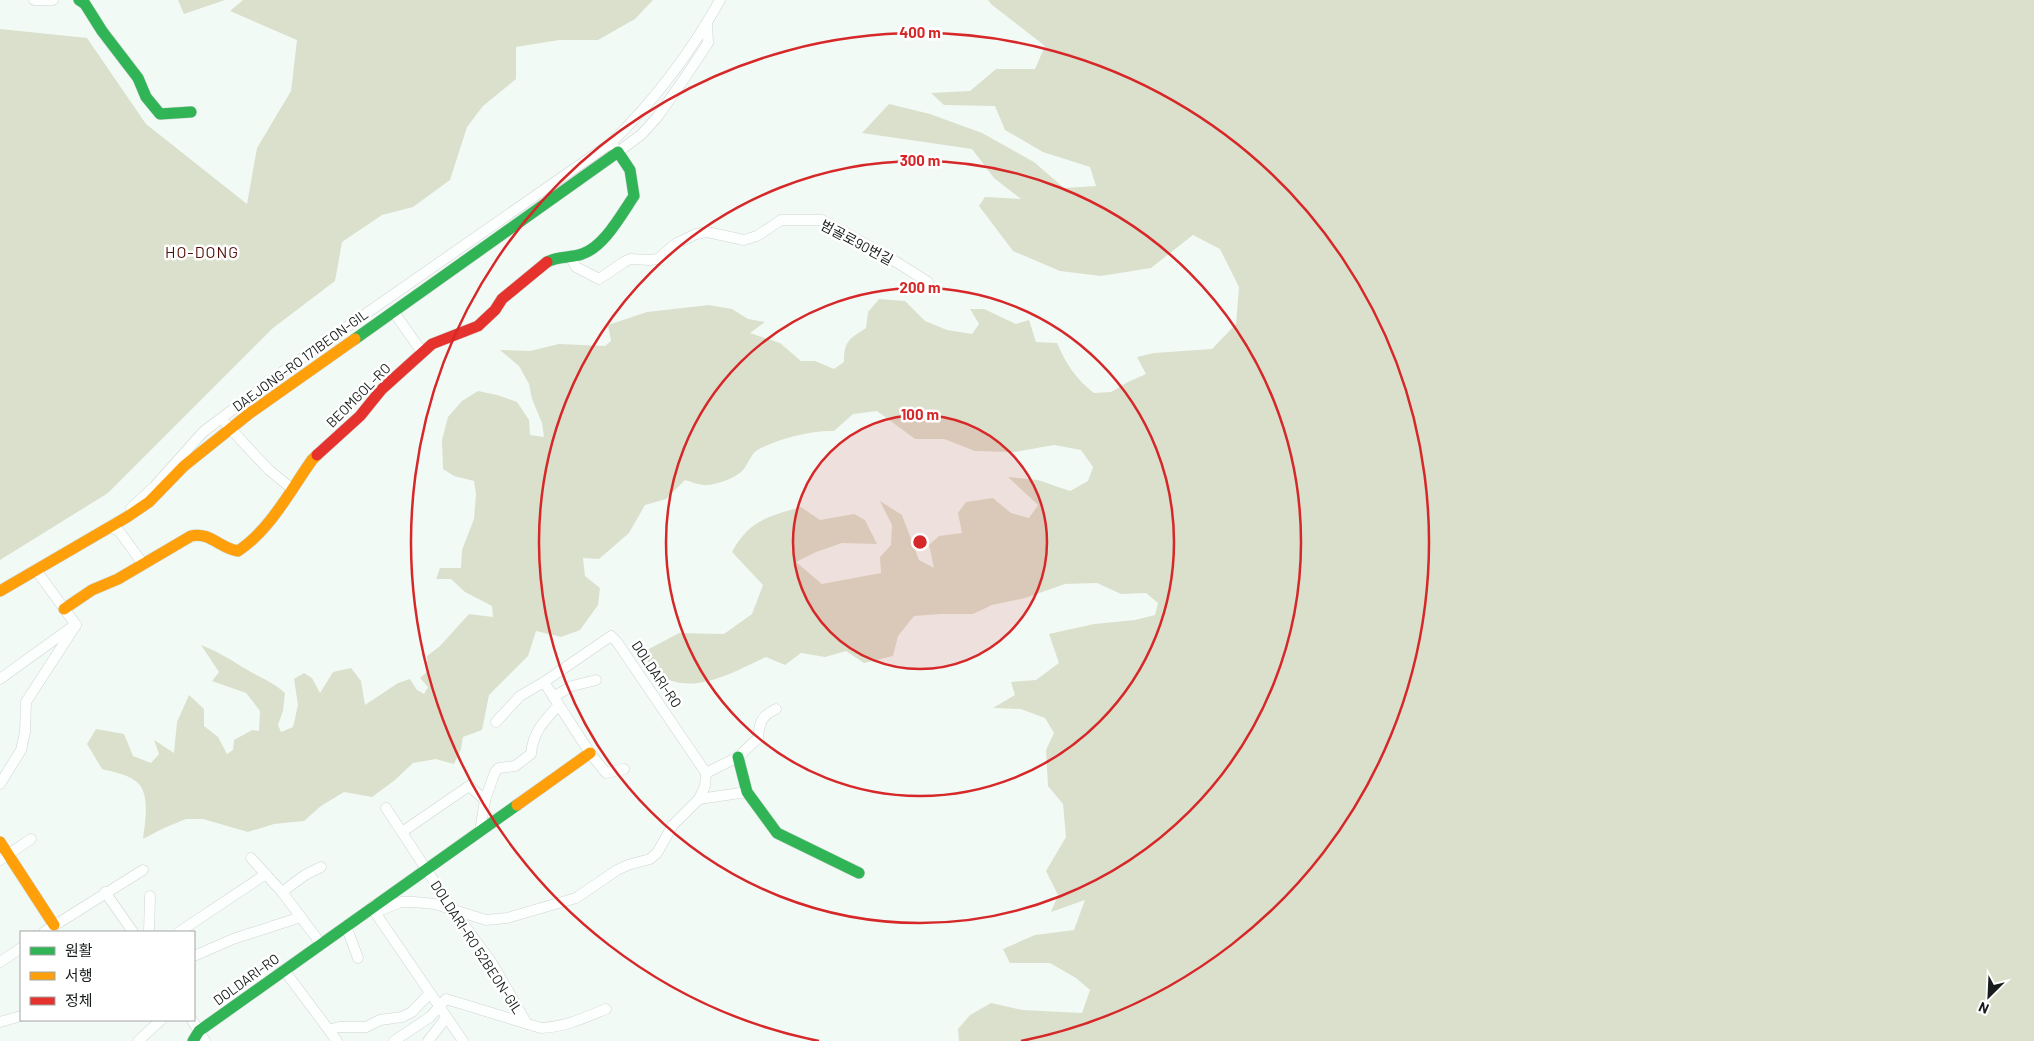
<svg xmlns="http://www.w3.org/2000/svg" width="2034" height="1041" font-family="Barlow,'Noto Sans KR',sans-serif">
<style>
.green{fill:#dbe0cc}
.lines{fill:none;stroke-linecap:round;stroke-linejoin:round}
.street-casing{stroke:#cfd5d2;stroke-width:11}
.fast-casing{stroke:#cfd5d2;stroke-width:12}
.slow-casing{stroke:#cfd5d2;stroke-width:12}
.jam-casing{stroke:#cfd5d2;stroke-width:12}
.street{stroke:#fdfefe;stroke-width:10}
.fast{stroke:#30b455;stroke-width:11}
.slow{stroke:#ff9f0a;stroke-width:11}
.jam{stroke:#e5322d;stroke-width:11}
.ring{fill:none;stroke:#d62828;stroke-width:2.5}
.labels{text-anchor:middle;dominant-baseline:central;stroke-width:5;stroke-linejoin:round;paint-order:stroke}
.street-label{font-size:14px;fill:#171c1a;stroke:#fff}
.quarter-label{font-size:16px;letter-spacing:1px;fill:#520e0a;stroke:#fff}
.centre{fill:#d62828;stroke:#fff;stroke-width:2.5}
.ring-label{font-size:15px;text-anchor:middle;font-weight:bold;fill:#d62828;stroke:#fff;stroke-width:5;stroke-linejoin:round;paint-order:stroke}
</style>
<rect width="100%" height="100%" fill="#f2faf6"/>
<g class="green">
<path d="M178 0H225L184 14Z"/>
<path d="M243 0H653L635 19 598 40H559L516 47V79L483 106 467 127 450 180 413 207 382 215 342 242 335 281 273 328 108 493 0 560V29L87 38 146 124 247 204 257 148 291 91 297 40 230 11Z"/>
<path d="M988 0H2034V1041H959L958 1029 970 1015 991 1003 1023 1010 1082 1013 1090 990 1076 978 1050 963H1010L1003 949 1035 935 1074 930 1085 900 1051 912 1058 895 1046 871 1066 837 1063 804 1048 786 1046 750 1054 733 1045 718 1021 709 993 708 1015 695 1011 682 1036 680 1059 663 1049 634 1094 624 1135 620 1155 615 1158 603 1146 593 1121 594 1097 583 1065 584 1025 598 992 605 973 614H941L914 616 898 636 893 656 864 663 846 651 825 657 801 653 785 665 766 657C737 670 701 692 669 680 661 677 654 668 648 663L647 650 679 633 724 634 752 614 763 585 732 552C748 521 769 516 801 507L820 520 854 514 865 520 877 544 842 543 816 552 796 562 822 584 881 573 880 557 891 545 892 525 880 501 902 515 919 560 934 568 929 545 939 536 962 533 958 513 966 502 993 498 1011 513 1029 518 1038 505 1008 477 1038 480 1070 491 1088 481 1093 467 1081 450 1054 445 1015 452 975 451 944 439H915L877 411 853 414 834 431C812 430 775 439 756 451 751 455 748 464 743 470 736 478 718 484 708 485 701 486 692 482 685 480L666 499 645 505 629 533 599 559 583 558 585 576 600 588 598 605 580 630 561 637 536 631 528 656 489 695 482 730 463 737 461 749 454 764 436 759 413 763 395 780 372 797 344 792 321 806 304 821 274 824 248 832 203 819H186L164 828 143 839C145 823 150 797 139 784 131 775 113 772 102 769L87 744 96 729 124 734 133 756 151 763 159 754 154 740 174 753 177 722 189 695 204 709V726L218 737 227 754 233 750 234 740 252 730 259 731 260 711 246 693 212 681 219 672 201 645C219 652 229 659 246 669 260 678 272 681 285 693L283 711 278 725 281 732 293 727 298 705 294 679 304 673 312 678 320 693 333 672 351 668 361 681 365 705 398 683 410 679 417 690 424 694 428 687 420 678 428 671 427 656 440 646 469 614 493 617 492 606 465 592 451 579H436L440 568H461L462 550 474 519 476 494 474 481 454 476 443 469 442 440 448 417 462 401 478 391 497 395 517 402 529 420 530 435 544 437 542 423 532 399 529 384 519 366 500 350 530 351 559 344 605 346 611 341 608 325 647 312 709 305 732 309 748 319 765 322 750 333 780 343 801 361H815L834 369 844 362C844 341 849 339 866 328L868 312 879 299 905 301 925 321 947 330 972 334 979 324 970 309H984L1016 324 1029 320 1036 342 1057 343C1066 364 1076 379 1094 393L1111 392 1128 382 1146 374 1137 357 1154 353 1212 349 1236 324 1239 287 1220 249 1193 235 1151 268 1101 276 1060 271 1013 251 979 206 985 197 1021 199 994 178 972 149 862 133 889 104 930 114 982 133 1034 162 1064 188 1096 186 1090 167 1043 152 1005 130 995 106 944 105 931 93 970 91 996 69H1035L1045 46 992 5Z"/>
</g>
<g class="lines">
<defs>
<g id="street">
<path d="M34 0H53"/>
<path d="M615 148 618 152 642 134 658 116 682 82 708 43 707 23"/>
<path d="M570 257 576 267 599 279 624 262 630 259 650 260 658 259 675 244 696 234 707 232 744 240 757 236 781 220H822L882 253 928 282"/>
<path d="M393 311 422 352"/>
<path d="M226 424 269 470 291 488"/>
<path d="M131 508 154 487 203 432 285 370 611 143C654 101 691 52 720 0"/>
<path d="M115 523 110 527 119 531 143 564"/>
<path d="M36 570 76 625"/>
<path d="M0 679 72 627"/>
<path d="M544 682 590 753 606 773 624 769"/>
<path d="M553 697 572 686 596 680"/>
<path d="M496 722 520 696 544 682 611 636 617 642 706 773"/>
<path d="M706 773 738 757 758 738C759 723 762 715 776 709"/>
<path d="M0 784 21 750 25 732 26 702 76 625"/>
<path d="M699 799 747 792"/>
<path d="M386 808 453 910 492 963 527 1024"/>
<path d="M480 831 485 800 495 772 499 768 515 766 531 754C533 732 544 721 558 706"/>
<path d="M402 832 469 786 485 800"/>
<path d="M251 858 282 892 321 944"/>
<path d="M0 860 31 839"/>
<path d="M105 892 133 932"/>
<path d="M282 892 305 875 321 867"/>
<path d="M374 905 381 910 401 902H414L435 904 486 920 507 918 576 898 617 870 628 865 650 859 657 853 673 825 699 799 705 786 706 773"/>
<path d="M372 908 463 1041"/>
<path d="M346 926 358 958"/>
<path d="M44 932 143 870"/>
<path d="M149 932 150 896"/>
<path d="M179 932 266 874"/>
<path d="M194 956 233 939 301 917"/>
<path d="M0 962 21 948"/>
<path d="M284 970 337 1041"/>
<path d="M192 1020 205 1041"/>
<path d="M0 1022 21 1016"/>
<path d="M329 1030 339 1027H366L380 1020 402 1017 412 1012 430 993"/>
<path d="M138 1041 161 1020"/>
<path d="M394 1041 430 1017 446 999 541 1028C565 1027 584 1018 606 1009"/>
<path d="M428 1041 446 1018"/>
</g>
<g id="fast">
<path d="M79 0 85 4 102 31 138 78 146 97 160 114 191 112"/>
<path d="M355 339 618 152 630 170 634 196C621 215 604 247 582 254 571 258 558 256 547 262"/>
<path d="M738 757 747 792 777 833 859 873"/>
<path d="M193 1041 199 1031 517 805"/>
</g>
<g id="slow">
<path d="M0 591 127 517 149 502 184 466 250 413 355 339"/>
<path d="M64 609 92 590 118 579 191 536C209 531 221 549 238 551 270 530 290 491 312 460L317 455"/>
<path d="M517 805 590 753"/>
<path d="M0 842 54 925"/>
</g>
<path id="jam" d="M317 455 360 416 381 390 432 344 478 326 495 310 502 299 547 262"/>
</defs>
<use href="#street" class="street-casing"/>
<use href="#fast" class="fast-casing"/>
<use href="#slow" class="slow-casing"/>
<use href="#jam" class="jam-casing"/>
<use href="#street" class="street"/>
<use href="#fast" class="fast"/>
<use href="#slow" class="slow"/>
<use href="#jam" class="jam"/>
</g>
<circle cx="920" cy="542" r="127" fill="#d62828" fill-opacity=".12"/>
<g class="ring">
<circle cx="920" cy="542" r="127"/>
<circle cx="920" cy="542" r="254"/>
<circle cx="920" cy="542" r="381"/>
<path d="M819 1041A509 509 0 1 1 1021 1041"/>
</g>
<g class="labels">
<g class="street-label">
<text transform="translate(857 242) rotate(28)">범골로90번길</text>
<text transform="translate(300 360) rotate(-36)">DAEJONG-RO 171BEON-GIL</text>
<text transform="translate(358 395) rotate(-45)">BEOMGOL-RO</text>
<text transform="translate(657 674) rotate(56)">DOLDARI-RO</text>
<text transform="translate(477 947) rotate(57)">DOLDARI-RO 52BEON-GIL</text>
<text transform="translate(246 979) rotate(-36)">DOLDARI-RO</text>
</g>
<g class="quarter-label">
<text x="202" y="251">HO-DONG</text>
</g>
</g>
<circle cx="920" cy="542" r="8" class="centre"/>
<g class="ring-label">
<text x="920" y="38">400 m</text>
<text x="920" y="166">300 m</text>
<text x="920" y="293">200 m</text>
<text x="920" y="420">100 m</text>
</g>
<rect x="20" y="931" width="175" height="90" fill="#ffffff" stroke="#a2a4a3"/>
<rect x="30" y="947" width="25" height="8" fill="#30b455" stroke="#a2a4a3"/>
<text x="65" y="956" font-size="15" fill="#171c1a">원활</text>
<rect x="30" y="972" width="25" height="8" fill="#ff9f0a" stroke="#a2a4a3"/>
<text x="65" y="981" font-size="15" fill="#171c1a">서행</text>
<rect x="30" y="997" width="25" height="8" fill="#e5322d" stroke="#a2a4a3"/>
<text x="65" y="1006" font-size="15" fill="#171c1a">정체</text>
<g transform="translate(1989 996) rotate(204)" stroke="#ffffff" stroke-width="4" paint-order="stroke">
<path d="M0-4L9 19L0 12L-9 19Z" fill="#171c1a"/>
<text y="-8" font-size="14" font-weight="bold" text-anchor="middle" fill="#171c1a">N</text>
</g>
</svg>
